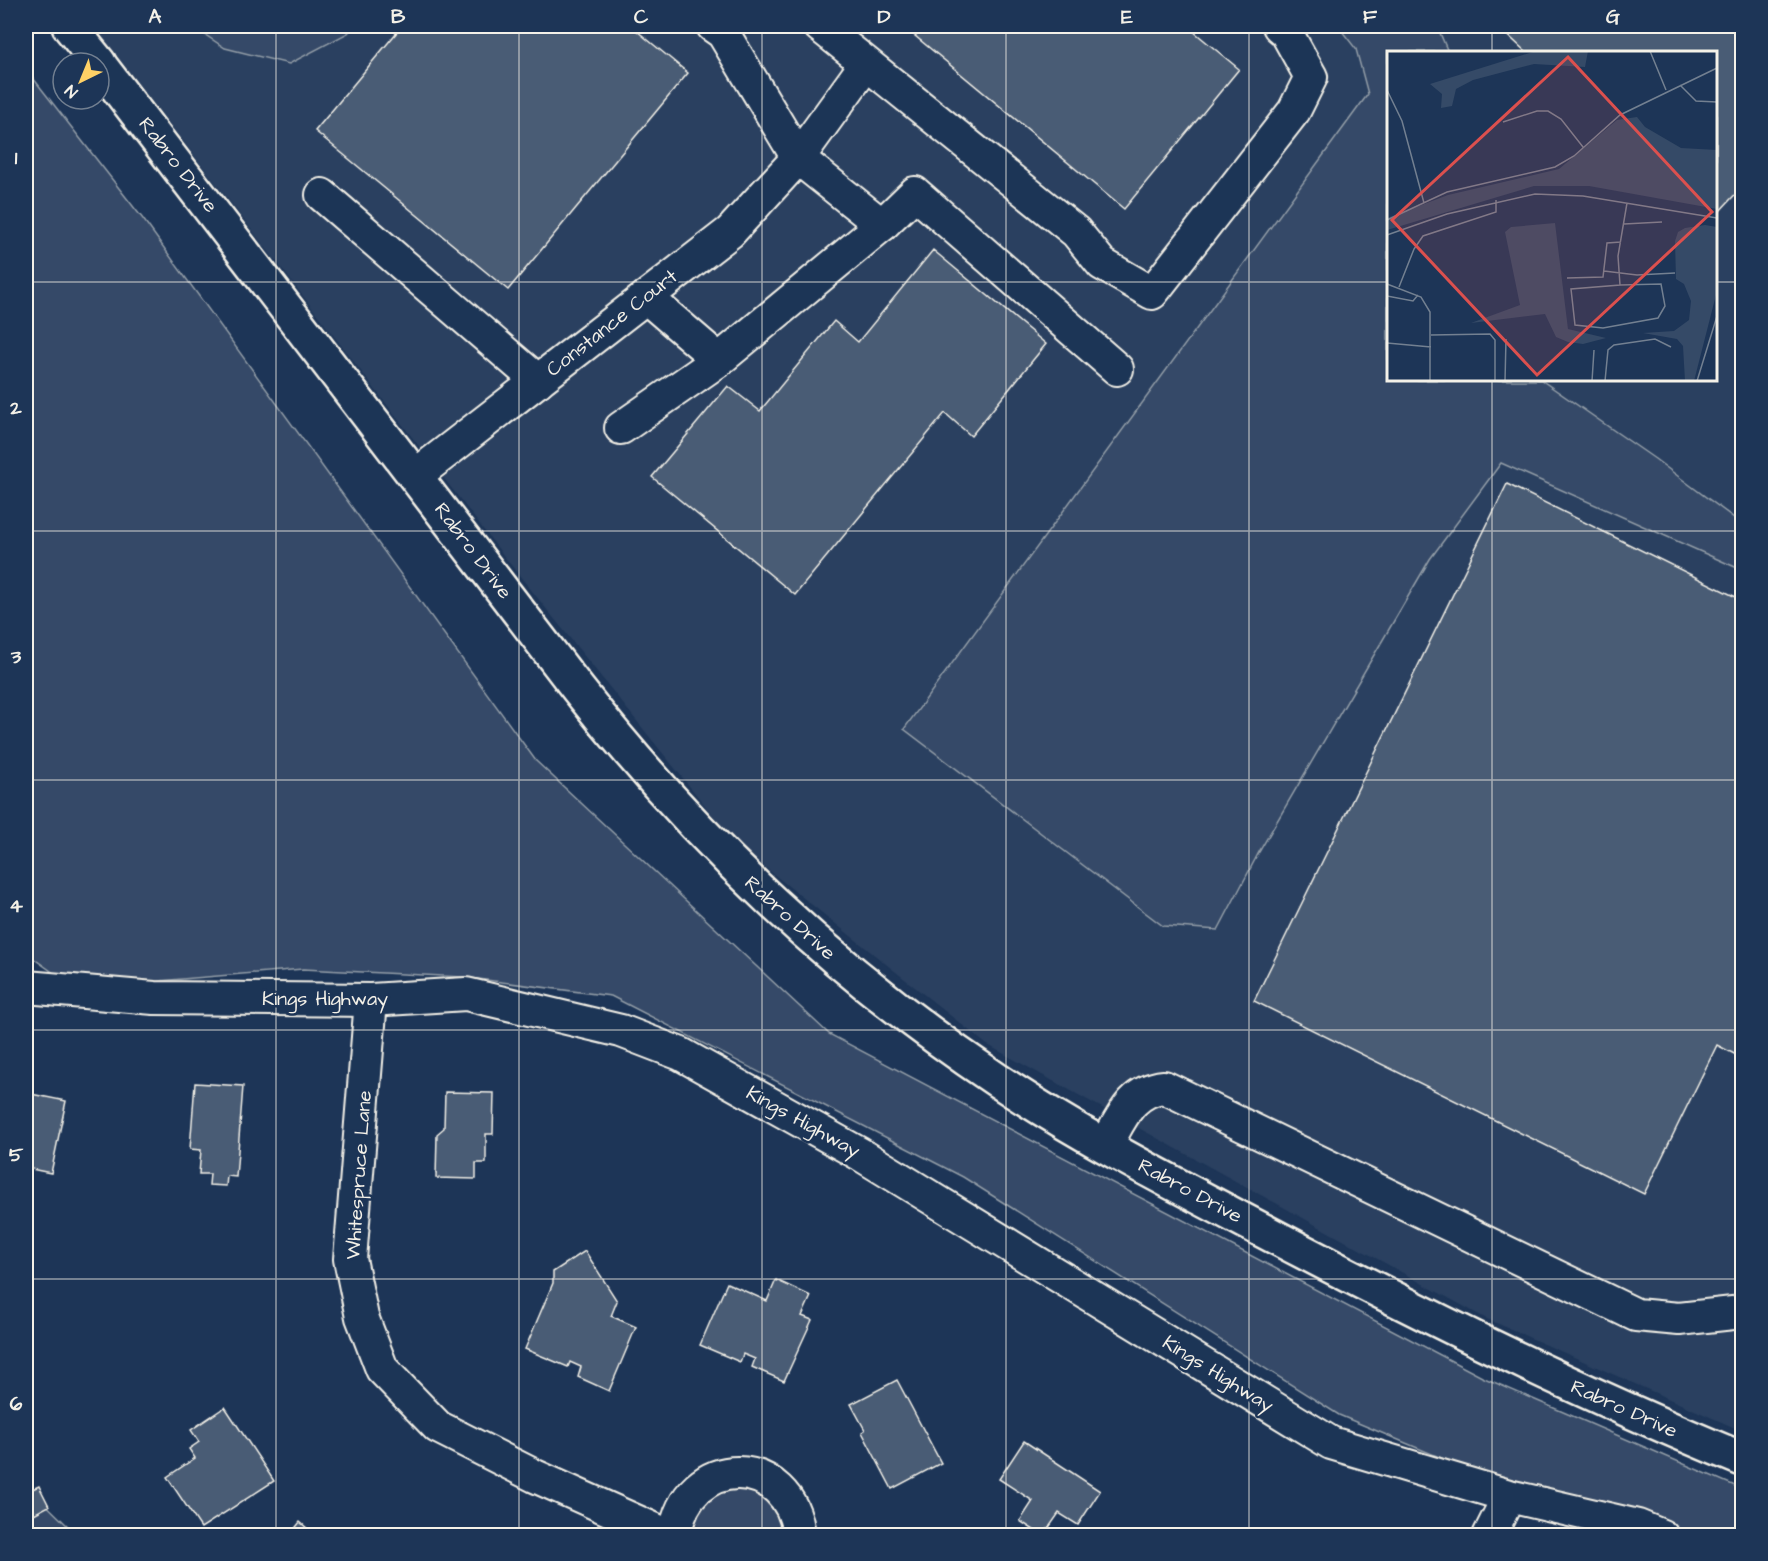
<svg xmlns="http://www.w3.org/2000/svg" width="1768" height="1561" font-family="'Architects Daughter',sans-serif">
<style>
.built{fill:#2a4060;fill-rule:evenodd}
.green{fill:#354a67;stroke:#949ea8;stroke-width:1.5}
.building{fill:#485b74;stroke:#f4f1e8;stroke-width:1.5}
.lines{fill:none;stroke-linecap:round;stroke-linejoin:round}
.minor-casing{stroke:#f4f1e8;stroke-width:36}
.major-casing{stroke:#f4f1e8;stroke-width:38}
.minor{stroke:#1d3557;stroke-width:32}
.major{stroke:#1d3557;stroke-width:33}
.grid{fill:none;stroke:#f4f1e8;stroke-width:1.5;stroke-opacity:0.55}
.labels{text-anchor:middle;dominant-baseline:central;stroke-width:5;stroke-linejoin:round;paint-order:stroke}
.street-label{font-size:20px;fill:#f4f1e8;stroke:#1d3557}
.inset-road{fill:none;stroke:#738091;stroke-width:1.5}
.view{fill:#dc504e;fill-opacity:0.15;stroke:#dc504e;stroke-width:3}
.inset-edge{fill:none;stroke:#f4f1e8;stroke-width:3}
.neatline{fill:none;stroke:#f4f1e8;stroke-width:2}
.grid-label{font-size:20px;text-anchor:middle;font-weight:bold;fill:#f4f1e8}
</style>
<rect width="100%" height="100%" fill="#1d3557"/>
<filter id="ink" filterUnits="userSpaceOnUse"><feTurbulence type="fractalNoise" baseFrequency=".0167" numOctaves="2"/><feDisplacementMap in="SourceGraphic" scale="12" xChannelSelector="R" yChannelSelector="G"/><feConvolveMatrix kernelMatrix="1 2 1 2 8 2 1 2 1" color-interpolation-filters="sRGB"/></filter>
<g filter="url(#ink)">
<path class="built" d="M94 26H1742V1431L1485 1318 986 1044 736 844 507 560ZM1388 52H1716V380H1388Z"/>
<g class="green">
<path d="M192 26H354L348 33 289 64 225 48Z"/>
<path d="M1338 26H1437L1448 52H1388V380H1541L1655 459 1742 524V570L1501 463 1430 559 1259 852 1218 930 1163 926 904 729 1368 94 1356 49Z"/>
<path d="M26 69 143 219 536 761 829 1034 1482 1377 1742 1489V1535H1625L1339 1415 963 1177 611 996 463 977 303 969 146 982 54 973 26 953Z"/>
<path d="M720 1483 768 1489 792 1536H686L687 1520Z"/>
<path d="M26 1485 77 1535H26Z"/>
</g>
<g class="building">
<path d="M402 26H631L688 73 508 290 315 131Z"/>
<path d="M903 26H1187L1239 69 1124 209Z"/>
<path d="M1498 26H1742V187L1716 215V52H1526Z"/>
<path d="M933 250 1046 344 971 436 945 413 795 595 652 477 728 386 760 411 834 321 858 342Z"/>
<path d="M1507 484 1742 600V1058L1717 1045 1644 1194 1254 1001Z"/>
<path d="M195 1083 243 1086 236 1177 227 1176 226 1186 209 1185 210 1174H199L201 1150 190 1149Z"/>
<path d="M445 1092 494 1093 493 1134H486V1163H476V1179L436 1178 437 1134 444 1128Z"/>
<path d="M26 1093 66 1101 51 1173 26 1168Z"/>
<path d="M585 1251 617 1301 611 1316 636 1327 609 1391 578 1377 581 1367 570 1362 568 1367 525 1349 553 1283V1272Z"/>
<path d="M776 1280 811 1296 802 1316 812 1320 784 1381 752 1367 755 1359 743 1354 740 1362 700 1345 727 1283 767 1301Z"/>
<path d="M897 1380 941 1463 892 1489 862 1432 865 1430 851 1404Z"/>
<path d="M225 1407 274 1481 201 1528 167 1477 195 1458 189 1449 199 1442 191 1430Z"/>
<path d="M1024 1441 1100 1491 1078 1525 1059 1513 1043 1536 1020 1521 1033 1501 999 1479Z"/>
<path d="M39 1486 49 1506 34 1514 26 1492Z"/>
<path d="M300 1522 316 1536H289Z"/>
</g>
<g class="lines">
<defs>
<g id="minor">
<path d="M713 26 723 33 798 158 882 225"/>
<path d="M820 26 1076 232 1102 264 1152 293 1294 111 1311 77 1286 32 1279 26"/>
<path d="M322 195 538 381"/>
<path d="M646 297 719 360 882 225 915 193 1117 369"/>
<path d="M621 428 719 360"/>
<path d="M415 476 730 232 798 158 866 64"/>
<path d="M26 987 154 998 371 1000 466 994 621 1031 681 1054 860 1154 1331 1443 1509 1496 1638 1526 1662 1536"/>
<path d="M371 1000 350 1259 362 1317 382 1369 438 1427 535 1476 669 1536"/>
<path d="M1106 1145C1121 1119 1131 1090 1164 1087L1636 1315 1679 1319 1742 1312"/>
<path d="M675 1536C685 1451 792 1453 799 1536"/>
<path d="M1489 1536 1509 1496"/>
</g>
<g id="major">
<path d="M69 26 99 63"/>
<path d="M99 64 578 689C699 843 834 971 997 1080 1093 1144 1198 1196 1300 1250 1445 1326 1591 1397 1742 1459"/>
</g>
</defs>
<use href="#minor" class="minor-casing"/>
<use href="#major" class="major-casing"/>
<use href="#minor" class="minor"/>
<use href="#major" class="major"/>
</g>
</g>
<path class="grid" d="M276 26V1536M519 26V1536M762 26V1536M1006 26V1536M1249 26V1536M1492 26V52M26 282H1388M1716 282H1742M1492 380V1536M26 531H1742M26 780H1742M26 1030H1742M26 1279H1742"/>
<g class="labels">
<g class="street-label">
<text transform="translate(178 165) rotate(52)">Rabro Drive</text>
<text transform="translate(612 323) rotate(-38)">Constance Court</text>
<text transform="translate(473 551) rotate(53)">Rabro Drive</text>
<text transform="translate(790 918) rotate(42)">Rabro Drive</text>
<text x="325" y="999">Kings Highway</text>
<text transform="translate(803 1122) rotate(29)">Kings Highway</text>
<text transform="translate(359 1175) rotate(-86)">Whitespruce Lane</text>
<text transform="translate(1190 1191) rotate(28)">Rabro Drive</text>
<text transform="translate(1218 1374) rotate(32)">Kings Highway</text>
<text transform="translate(1624 1409) rotate(24)">Rabro Drive</text>
</g>
</g>
<g transform="translate(1387 51)">
<rect width="330" height="330" fill="#1d3557"/>
<path d="M149 0H201L198 16 147 13 86 29 69 38 65 55 54 57 55 43 43 33ZM250 66 258 76 294 97 330 99V158L202 135H147L0 179V167L61 144 172 118 230 69ZM168 172 181 278 219 287 196 293 181 291 169 286 158 263 84 272 133 254 118 181 124 176ZM318 174 330 176V240L307 330H298L296 295 290 288 256 282 287 280 302 269 304 250 297 233 289 228 288 190 291 181 298 177Z" fill="#354a67"/>
<path class="inset-road" d="M263 0 279 39M293 34 309 50 330 51M0 39 15 70 37 152M116 71 150 60H161L174 68 196 96M0 169 60 141 168 116 187 105 233 64 330 17M237 173 275 171M0 184 60 163 148 143 196 145 330 167M217 220 250 224 288 222M180 227 216 226 220 192 234 191M0 233 34 246 43 261V330M233 234 274 233 278 255 271 267 216 277 188 274 184 238 233 234 231 205 240 152M12 236 27 198 36 185 109 161V149M0 245 26 250 31 244M44 284 103 283 108 289V330M0 292 44 296M118 330 119 288M205 330 207 299M218 330 221 299 227 294 268 288 284 296M310 330 330 265"/>
<path class="view" d="M181 6 325 161 150 324 5 169Z"/>
<rect width="330" height="330" class="inset-edge"/>
</g>
<rect width="1768" height="1561" fill="none" stroke="#1d3557" stroke-width="66"/>
<g transform="translate(81 81) rotate(223)"><circle r="28" fill="#1d3557" stroke="#738091" stroke-width="1.5"/>
<path d="M0-4.5L10 22L0 15L-10 22Z" fill="#ffd166"/>
<text y="-9" font-size="16" font-weight="bold" text-anchor="middle" fill="#f4f1e8">N</text>
</g>
<rect x="33" y="33" width="1702" height="1495" class="neatline"/>
<g class="grid-label">
<text x="155" y="23">A</text>
<text x="398" y="23">B</text>
<text x="641" y="23">C</text>
<text x="884" y="23">D</text>
<text x="1127" y="23">E</text>
<text x="1370" y="23">F</text>
<text x="1613" y="23">G</text>
<text x="16" y="164">1</text>
<text x="16" y="414">2</text>
<text x="16" y="663">3</text>
<text x="16" y="912">4</text>
<text x="16" y="1161">5</text>
<text x="16" y="1410">6</text>
</g>
</svg>
